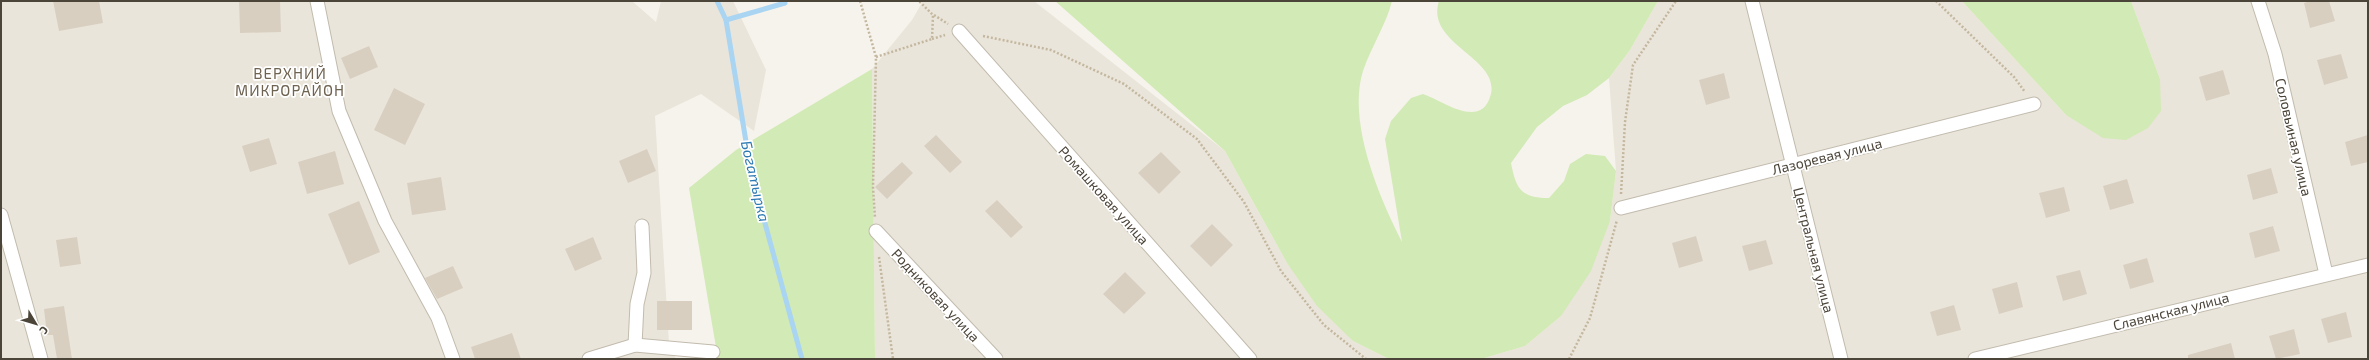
<svg xmlns="http://www.w3.org/2000/svg" width="2369" height="360" font-family="'Exo 2',sans-serif">
<style>
.residential{fill:#eae5da}
.green{fill:#d2eab5}
.lines{fill:none;stroke-linecap:round;stroke-linejoin:round}
.stream{stroke:#a9d4f2;stroke-width:5}
.building{fill:#d8cfc1}
.minor-casing{stroke:#c2bbae;stroke-width:15}
.path{stroke:#c4b79f;stroke-width:2.5;stroke-dasharray:2 2;stroke-linecap:butt}
.minor{stroke:#fff;stroke-width:13}
.labels{text-anchor:middle;dominant-baseline:central;stroke-width:3.5;stroke-linejoin:round;paint-order:stroke}
.street-label{font-size:14px;fill:#4b4439;stroke:#fff}
.neighbourhood-label{font-size:15px;letter-spacing:1px;fill:#6e6250;stroke:#fff}
.water-label{font-size:15px;font-style:italic;fill:#2e7ab2;stroke:#fff}
</style>
<rect width="100%" height="100%" fill="#f6f3ec"/>
<g class="residential">
<path d="M1 1H632L656 22 661 1H733L766 70 754 131 701 94 655 116 669 343 676 359H1Z"/>
<path d="M923 1H1034L1225 151 1287 263 1353 341 1389 359H875L872 69 912 20Z"/>
<path d="M1658 1H1962L2066 115 2160 79 2131 1H2368V359H1481L1525 346 1561 316 1610 221 1616 171 1609 78 1630 50Z"/>
</g>
<g class="green">
<path d="M1055 1H1392C1386 25 1371 47 1363 71 1347 122 1379 197 1402 242L1385 139 1391 121 1411 98 1423 94C1441 100 1475 126 1488 102 1510 59 1424 47 1439 1H1658L1630 50 1609 78 1587 95 1563 106 1537 127 1511 163C1516 189 1521 198 1549 198L1564 181 1570 164 1586 154 1605 156 1616 171 1610 221 1591 271 1561 316 1525 346 1481 359H1389L1353 341 1317 306 1287 263 1225 151Z"/>
<path d="M1962 1H2131L2160 79 2161 111 2148 128 2126 140 2103 138 2066 115Z"/>
<path d="M872 69 875 359H718L689 188 736 150Z"/>
</g>
<g class="lines">
<g class="stream">
<path d="M717 1 726 20 751 172 802 359"/>
<path d="M726 20 785 3"/>
</g>
</g>
<g class="building">
<path d="M53 1H99L103 23 59 31Z"/>
<path d="M239 1H280L281 32 240 33Z"/>
<path d="M2310 1H2329L2335 21 2310 28 2304 3Z"/>
<path d="M369 46 378 67 350 79 341 58Z"/>
<path d="M2341 54 2348 78 2324 85 2317 60Z"/>
<path d="M2223 70 2230 94 2206 101 2199 77Z"/>
<path d="M1724 73 1730 98 1706 105 1699 80Z"/>
<path d="M394 88 425 104 405 145 374 130Z"/>
<path d="M936 135 962 162 950 173 924 146Z"/>
<path d="M2368 135V162L2351 166 2345 142Z"/>
<path d="M269 138 277 164 250 172 242 146Z"/>
<path d="M647 149 656 171 628 183 619 161Z"/>
<path d="M335 151 344 184 307 194 298 162Z"/>
<path d="M1161 152 1181 172 1159 194 1138 173Z"/>
<path d="M902 162 913 173 887 199 875 187Z"/>
<path d="M2271 168 2278 193 2253 200 2247 175Z"/>
<path d="M441 177 446 210 412 215 407 183Z"/>
<path d="M2127 179 2134 203 2110 210 2103 186Z"/>
<path d="M2064 187 2070 211 2046 218 2039 193Z"/>
<path d="M997 200 1023 227 1011 238 985 211Z"/>
<path d="M359 201 380 252 349 265 328 214Z"/>
<path d="M1212 224 1233 245 1211 267 1190 246Z"/>
<path d="M2273 226 2280 251 2255 258 2249 233Z"/>
<path d="M1696 236 1703 261 1679 268 1672 243Z"/>
<path d="M77 237 81 264 60 267 56 240Z"/>
<path d="M593 237 602 259 575 271 565 249Z"/>
<path d="M1766 240 1773 264 1749 271 1742 246Z"/>
<path d="M2147 258 2154 282 2130 289 2123 265Z"/>
<path d="M453 266 463 288 437 299 425 278Z"/>
<path d="M2080 270 2087 294 2063 301 2056 276Z"/>
<path d="M1125 272 1146 293 1124 314 1103 294Z"/>
<path d="M2017 282 2023 307 1999 314 1992 289Z"/>
<rect x="657" y="301" width="35" height="29"/>
<path d="M1954 305 1961 330 1937 336 1930 312Z"/>
<path d="M64 306 72 359H57L53 335H47L44 309Z"/>
<path d="M2346 312 2352 337 2328 343 2321 319Z"/>
<path d="M2294 329 2300 354 2276 359 2269 336Z"/>
<path d="M512 333 521 359H475L471 347Z"/>
<path d="M2231 343 2235 359H2188V355Z"/>
</g>
<g class="lines">
<defs>
<g id="minor">
<path d="M317 1 339 111 385 221 438 318 453 359"/>
<path d="M1752 1 1841 359"/>
<path d="M2258 1 2275 54 2326 274"/>
<path d="M959 31 1250 359"/>
<path d="M1621 208 2034 104"/>
<path d="M1 215 41 359"/>
<path d="M876 231 996 359"/>
<path d="M635 345 637 304 644 273 642 226"/>
<path d="M589 359 635 345 713 352"/>
<path d="M1975 359 2368 265"/>
</g>
</defs>
<use href="#minor" class="minor-casing"/>
<g class="path">
<path d="M860 1 876 57 873 187 875 218"/>
<path d="M1936 1 2014 77 2025 92"/>
<path d="M934 15 948 24"/>
<path d="M983 36 1051 50 1124 84 1197 139 1244 202 1281 271 1324 325 1366 359"/>
<path d="M932 39 945 35"/>
<path d="M876 57 932 39 933 15 919 1"/>
<path d="M1621 194 1625 122 1633 65 1676 1"/>
<path d="M879 257 893 359"/>
<path d="M1569 359 1590 318 1617 220"/>
</g>
<use href="#minor" class="minor"/>
</g>
<g class="labels">
<g class="street-label">
<text transform="translate(2294 137) rotate(77)">Соловьиная улица</text>
<text transform="translate(1827 156) rotate(-14)">Лазоревая улица</text>
<text transform="translate(1104 195) rotate(48)">Ромашковая улица</text>
<text transform="translate(1814 250) rotate(76)">Центральная улица</text>
<text transform="translate(936 295) rotate(47)">Родниковая улица</text>
<text transform="translate(2171 311) rotate(-14)">Славянская улица</text>
</g>
<g class="neighbourhood-label">
<text x="290" y="73">ВЕРХНИЙ<tspan x="290" dy="17">МИКРОРАЙОН</tspan></text>
</g>
<g class="water-label">
<text transform="translate(756 181) rotate(77)">Богатырка</text>
</g>
</g>
<rect width="2369" height="360" fill="none" stroke="#4b4439" stroke-width="4"/>
<g transform="translate(36 324) rotate(128)" stroke="#ffffff" stroke-width="3" paint-order="stroke">
<path d="M0-3L7 15L0 10L-7 15Z" fill="#4b4439"/>
<text y="-6" font-size="11" font-weight="bold" text-anchor="middle" fill="#4b4439">С</text>
</g>
</svg>
